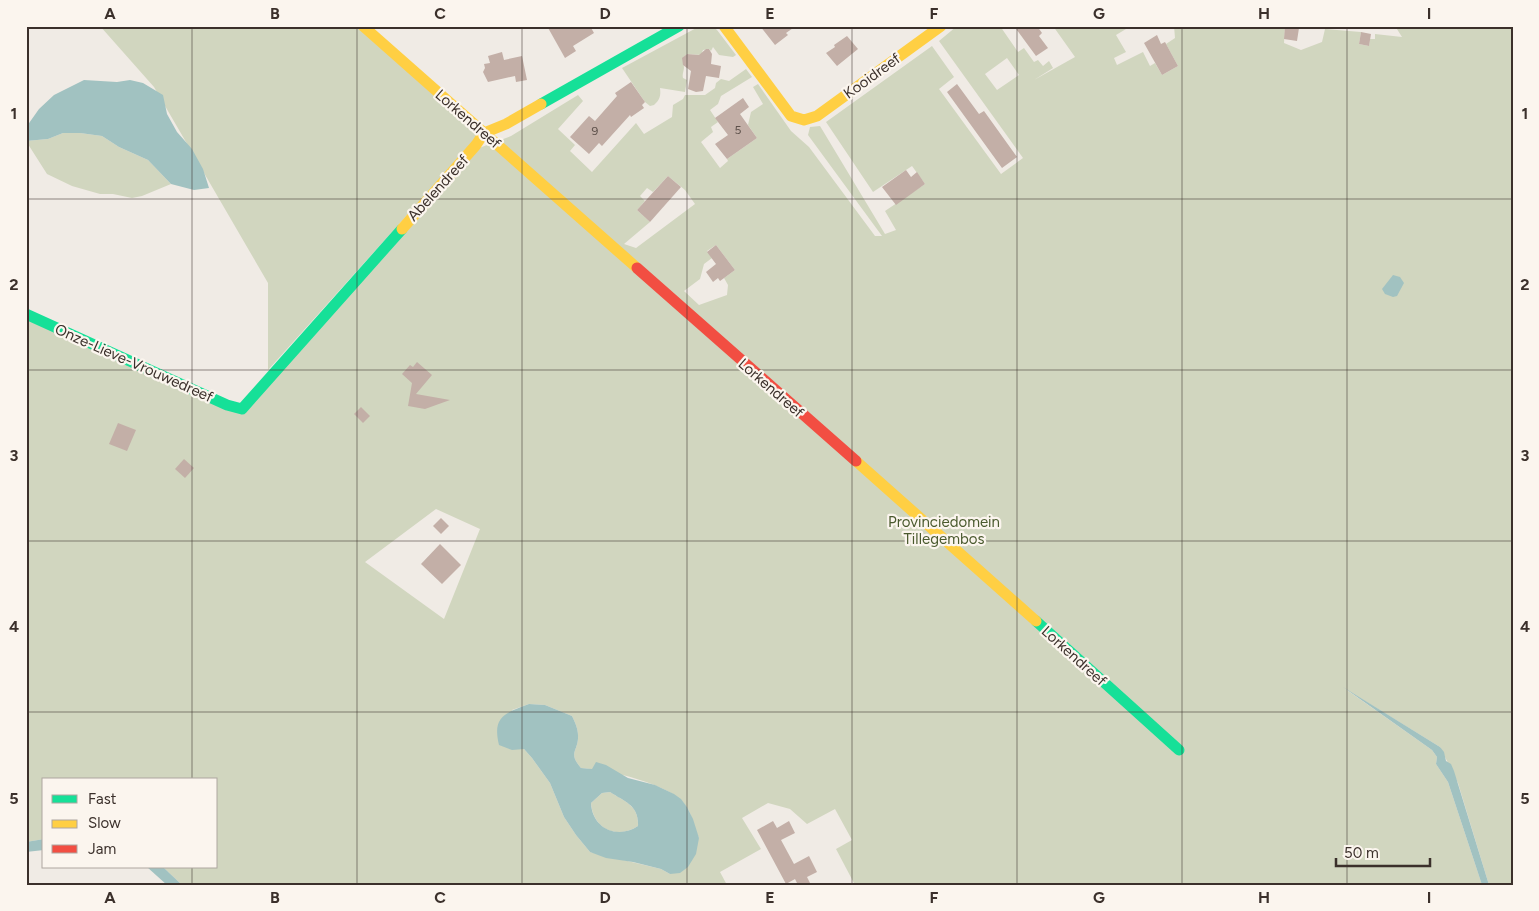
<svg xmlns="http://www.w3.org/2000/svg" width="1539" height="911" font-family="Figtree,sans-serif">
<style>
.green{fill:#d1d6bf;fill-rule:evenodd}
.water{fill:#a1c2c1;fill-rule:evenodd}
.building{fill:#c3afa7}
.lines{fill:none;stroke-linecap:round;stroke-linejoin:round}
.fast{stroke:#16e098;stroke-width:11}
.slow{stroke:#ffcf43;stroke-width:11}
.jam{stroke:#f24e42;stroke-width:11}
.grid{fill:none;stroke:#3b302b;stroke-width:1;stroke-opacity:0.55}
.labels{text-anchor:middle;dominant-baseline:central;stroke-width:4.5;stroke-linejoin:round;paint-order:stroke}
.number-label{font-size:12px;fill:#5d504a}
.street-label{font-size:15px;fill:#3b302b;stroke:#fbf5ee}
.park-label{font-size:15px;fill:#4a5a2e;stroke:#fbf5ee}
.neatline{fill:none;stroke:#3b302b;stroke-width:2}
.grid-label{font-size:16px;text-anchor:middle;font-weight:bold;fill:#3b302b}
</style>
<rect width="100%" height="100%" fill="#f0ebe5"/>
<g class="green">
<path d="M100 26H356L479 135 268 370V283L154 87Z"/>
<path d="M700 26H712L717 30 736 55 733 57 719 55 713 47 711 51 709 49 703 50 701 55 687 54C681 58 683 60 684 67 684 71 682 74 683 78L687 80 685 92 660 88C661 95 660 100 654 105L650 106 645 102 622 68Z"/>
<path d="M957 26H1000L1018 52 1024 48 1034 62 1038 60 1043 66 1049 61 1053 68 1034 80 1075 57 1053 26H1131L1116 35 1126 52 1114 58 1117 65 1143 52 1150 66 1155 63 1162 75 1178 66 1166 44 1175 38 1174 26H1285L1284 43 1301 50 1322 42 1325 29 1361 32 1359 44 1369 46 1370 39H1375V34L1402 37 1395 26H1513V885H1489L1458 783 1440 747 1344 688 1432 750 1437 757 1436 764 1448 782 1482 885H855L836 849 852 840 835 809 807 824 790 809 768 803 742 818 761 849 720 872 727 885H182L163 867H216V780H44V839L26 842V318L244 413 479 148 511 136 578 95 583 101 558 129 575 145 570 151 592 172 636 123 644 134 672 117 673 105 683 99 685 95H705L715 88 716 83 721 79 729 81 746 69 752 77 721 96 718 104 710 110 718 122 711 127 713 132 701 142 720 168 728 161 727 159 757 138 748 125 751 112 763 104 753 87 758 84 791 131 809 147 875 236H882L808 135 810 127 820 126 885 234 896 230 885 211 925 184 912 166 873 192 826 122 932 46 954 77 939 89 1001 174 1023 158 939 41ZM1007 58 1019 75 997 90 985 74ZM668 176 685 190 695 204 636 248 624 244 650 222 637 210 645 201 640 196 647 188 653 192ZM716 245 735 270 724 278 728 285 727 295 699 305 684 291 700 279 704 264 712 258 707 251ZM436 509 480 529 444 619 365 562ZM529 704 545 705 572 716C575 722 578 729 578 735 579 751 567 752 581 768 607 770 671 783 686 806 693 816 694 828 699 838L670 874 661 869 590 852 576 835 564 817 550 783 532 758 524 749 512 710Z"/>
<path d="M63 133H80L102 136 119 147 148 160 171 184 142 196 132 198 113 194H100L72 186 47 174 26 141 48 139Z"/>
<path d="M610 792C625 802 639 805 638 826 617 840 593 829 591 803L602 793Z"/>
</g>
<g class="water">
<path d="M84 80 117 82 130 80 143 83 163 95 167 114 177 132 192 149 203 169 209 188 194 190 171 184 148 160 119 147 102 136 80 133H63L48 139 26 141 27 126 39 109 54 95Z"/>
<path d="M1393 275 1400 277 1404 283 1397 296 1393 297 1385 294 1382 289Z"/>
<path d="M1343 687 1440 747 1444 752 1446 761 1451 764 1454 771 1489 885H1482L1448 782 1436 764 1437 757 1432 750Z"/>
<path d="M529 704 545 705 572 716C575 722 578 729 578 735 579 751 567 752 581 768L592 769 596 762 606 765 628 778 655 785 674 794 681 799 687 807 693 819 699 838 696 854 688 867 680 873 670 874 661 869 633 862 606 858 590 852 576 835 564 817 550 783 532 758 524 749 512 750 499 745C492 716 505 713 529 704ZM610 792C625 802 639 805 638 826 617 840 592 828 591 803L602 793Z"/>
<path d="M44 839V850L26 852V842Z"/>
<path d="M147 867H163L182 885H167Z"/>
</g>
<g class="building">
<path d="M547 26H590L594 33 573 46 576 51 565 58Z"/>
<path d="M760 26H796L786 33 788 35 775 45Z"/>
<path d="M1014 26H1037L1042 33 1039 36 1048 48 1036 56Z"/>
<path d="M1285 26 1299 28 1297 41 1284 39Z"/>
<path d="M1361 32 1371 34 1369 46 1359 44Z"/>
<path d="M1157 35 1161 44 1165 42 1178 66 1162 75 1144 43Z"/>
<path d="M847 36 858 49 837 66 826 53 835 47 834 45Z"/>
<path d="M706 49H709L712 54 711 64 721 66 719 78 706 76 703 91 696 92 688 89 691 71 683 65 682 58 687 54 699 55Z"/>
<path d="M502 52 504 60 522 56 527 80 516 82 515 76 488 82 483 72 485 68 484 64 490 63 488 56Z"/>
<path d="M631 82 645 102 642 105 644 108 631 117 630 115 602 146 599 143 589 154 570 137 589 116 595 121 617 96 615 93Z"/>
<path d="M957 84 979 114 984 111 1017 157 1002 168 947 92Z"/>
<path d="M743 98 749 107 740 114 757 138 727 159 715 144 728 135 715 118Z"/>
<path d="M906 170 911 177 917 172 925 184 896 205 882 187Z"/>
<path d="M668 176 681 187 650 222 637 210Z"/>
<path d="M716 245 735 270 720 281 718 278 713 282 706 272 716 264 707 252Z"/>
<path d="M417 362 432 375 416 394 450 400 425 409 408 406 412 383 402 374 410 365 413 367Z"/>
<path d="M361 407 370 416 363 423 354 414Z"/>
<path d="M118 423 136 430 127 451 109 444Z"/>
<path d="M184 459 194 468 185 478 175 469Z"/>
<path d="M441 518 449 526 441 534 433 526Z"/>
<path d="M440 544 461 565 442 584 421 564Z"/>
<path d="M773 821 777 828 789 821 795 833 781 840 794 864 809 856 817 872 807 877 811 885H798L795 879 786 884 757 830Z"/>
</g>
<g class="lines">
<g class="fast">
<path d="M541 104 679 26"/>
<path d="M26 314 227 405 242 409 402 229"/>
<path d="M1036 621 1179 750"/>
</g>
<g class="slow">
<path d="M363 26 637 268"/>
<path d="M724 26 791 116 804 120 817 116 941 26"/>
<path d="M402 229 476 145 484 133 506 124 541 104"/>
<path d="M856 461 1036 621"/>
</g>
<path class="jam" d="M637 268 856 461"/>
</g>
<path class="grid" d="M192 26V780M357 26V885M522 26V885M687 26V885M852 26V885M1017 26V885M1182 26V885M1347 26V885M26 199H1513M26 370H1513M26 541H1513M26 712H1513M192 867V885"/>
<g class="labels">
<g class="number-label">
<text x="738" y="130">5</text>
<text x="595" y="131">9</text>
</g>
<g class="street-label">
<text transform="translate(872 76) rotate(-36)">Kooidreef</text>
<text transform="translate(468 119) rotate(41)">Lorkendreef</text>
<text transform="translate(438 188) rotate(-48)">Abelendreef</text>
<text transform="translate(134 363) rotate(24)">Onze-Lieve-Vrouwedreef</text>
<text transform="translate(771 388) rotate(41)">Lorkendreef</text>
<text transform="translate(1074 656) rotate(42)">Lorkendreef</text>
</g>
<g class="park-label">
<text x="944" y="522">Provinciedomein<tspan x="944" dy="17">Tillegembos</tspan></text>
</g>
</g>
<rect width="1539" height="911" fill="none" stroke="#fbf5ee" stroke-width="55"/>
<rect x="42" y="778" width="175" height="90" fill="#fbf5ee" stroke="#aea6a0"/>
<rect x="52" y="795" width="25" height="8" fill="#16e098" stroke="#aea6a0"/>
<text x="88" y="804" font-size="15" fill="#3b302b">Fast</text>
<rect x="52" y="820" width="25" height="8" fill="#ffcf43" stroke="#aea6a0"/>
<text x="88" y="828" font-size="15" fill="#3b302b">Slow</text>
<rect x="52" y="845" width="25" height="8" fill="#f24e42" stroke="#aea6a0"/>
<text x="88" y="854" font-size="15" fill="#3b302b">Jam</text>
<path d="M1336 858v8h94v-8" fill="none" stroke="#3b302b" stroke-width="2.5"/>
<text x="1344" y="858" font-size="15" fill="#3b302b" stroke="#fbf5ee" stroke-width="4" paint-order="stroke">50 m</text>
<rect x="28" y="28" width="1484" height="856" class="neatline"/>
<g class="grid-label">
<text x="110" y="19">A</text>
<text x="275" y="19">B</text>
<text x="440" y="19">C</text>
<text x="605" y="19">D</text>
<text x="770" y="19">E</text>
<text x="934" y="19">F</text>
<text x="1099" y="19">G</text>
<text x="1264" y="19">H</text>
<text x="1429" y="19">I</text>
<text x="14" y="119">1</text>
<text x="1525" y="119">1</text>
<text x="14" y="290">2</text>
<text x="1525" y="290">2</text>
<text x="14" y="461">3</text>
<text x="1525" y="461">3</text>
<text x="14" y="632">4</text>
<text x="1525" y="632">4</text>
<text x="14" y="804">5</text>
<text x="1525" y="804">5</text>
<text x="110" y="903">A</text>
<text x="275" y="903">B</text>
<text x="440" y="903">C</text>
<text x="605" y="903">D</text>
<text x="770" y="903">E</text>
<text x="934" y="903">F</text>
<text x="1099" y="903">G</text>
<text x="1264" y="903">H</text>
<text x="1429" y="903">I</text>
</g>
</svg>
